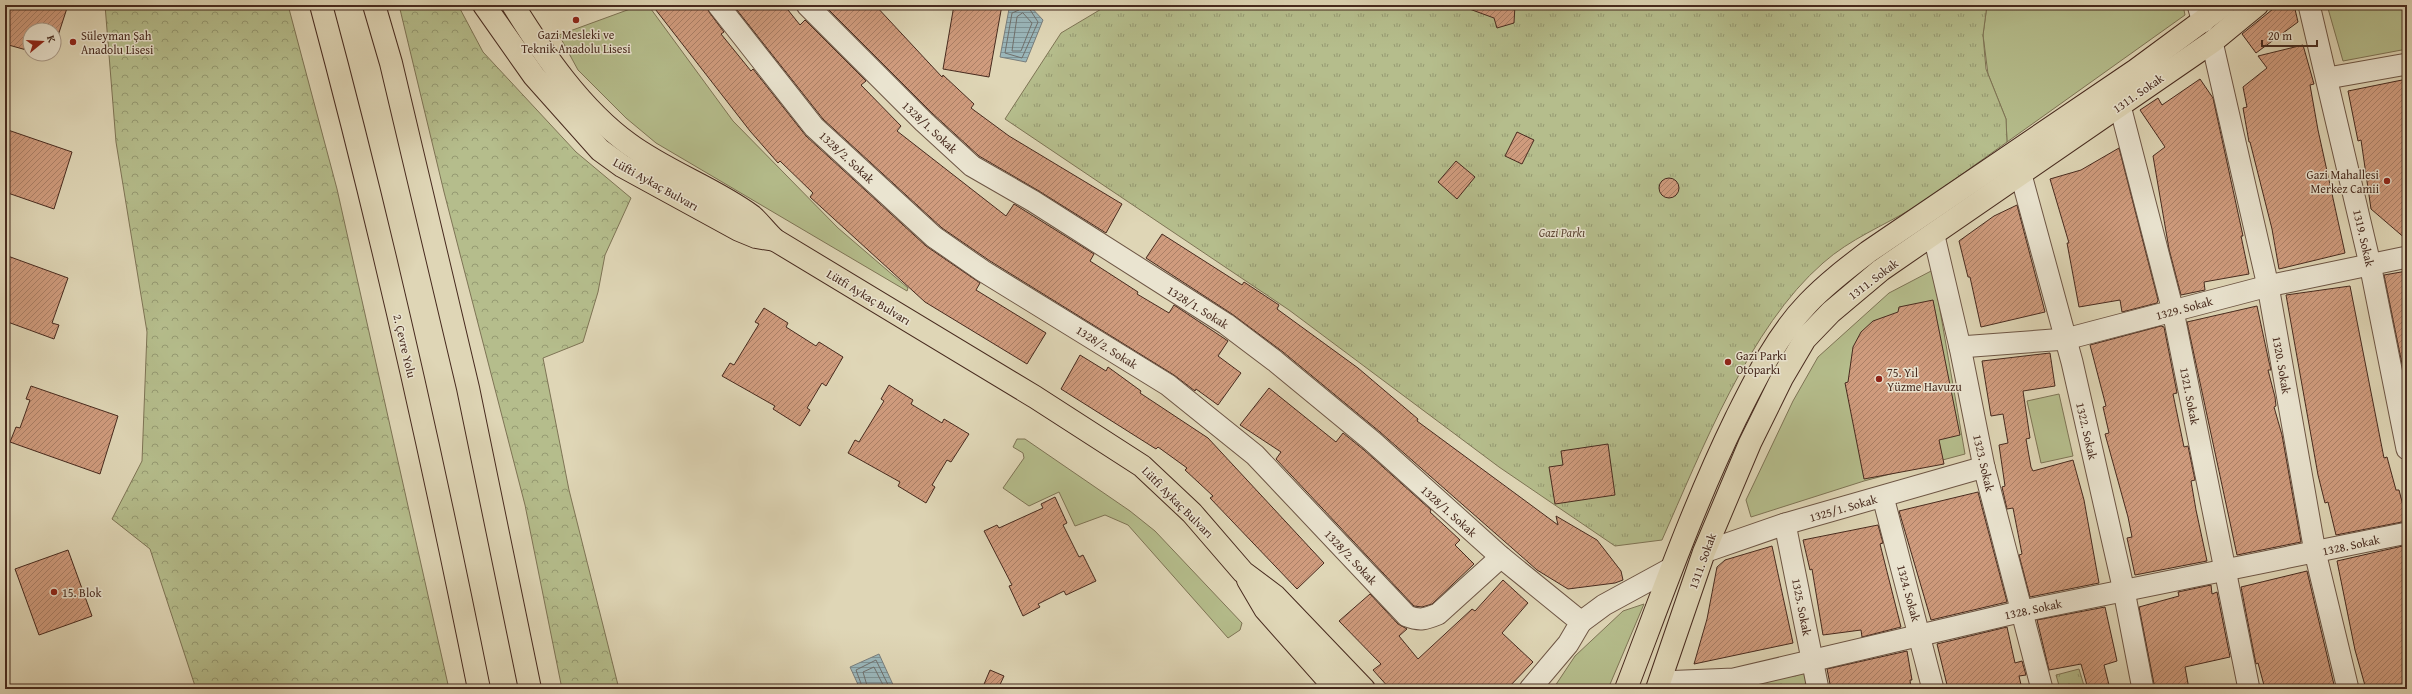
<svg xmlns="http://www.w3.org/2000/svg" width="2412" height="694" font-family="'Gentium Book Plus',serif">
<style>
.grass{fill:#b5bd8c;stroke:#7e7455}
.forest{fill:url(#forest-crowns);stroke:#7e7455}
.park{fill:url(#park-tufts);stroke:#7e7455}
.water{fill:url(#water-rules);stroke:#797e7c}
.lines{fill:none;stroke-linecap:round;stroke-linejoin:round}
.shore{stroke:#70706c;stroke-width:1}
.building{fill:url(#building-hatch);stroke:#472a1e}
.street-casing{stroke:#6d5544;stroke-width:23}
.primary-casing{stroke:#472a1e;stroke-width:24}
.highway-casing{stroke:#472a1e;stroke-width:24}
.street{stroke:#eae4d0;stroke-width:21}
.primary{stroke:#dfd6b6;stroke-width:22}
.highway{stroke:#dfd6b6;stroke-width:22}
.poi-dot{fill:#8f2418;stroke:#eae4d0;stroke-width:1.5}
.labels{text-anchor:middle;dominant-baseline:central;stroke-width:3;stroke-linejoin:round;paint-order:stroke}
.poi-label{font-size:12px;fill:#472a1e;stroke:#eae4d0;text-anchor:start}
.street-label{font-size:12px;fill:#472a1e;stroke:#eae4d0}
.park-label{font-size:12px;font-style:italic;fill:#5d4734;stroke:#eae4d0}
</style>
<defs>
<pattern id="forest-crowns" width="20" height="18" patternUnits="userSpaceOnUse"><rect width="20" height="18" fill="#b5bd8c"/><path d="M2 6a3 3 0 1 1 6 0M12 15a3 3 0 1 1 6 0" fill="none" stroke="#959a72"/></pattern>
<pattern id="park-tufts" width="24" height="20" patternUnits="userSpaceOnUse"><rect width="24" height="20" fill="#b5bd8c"/><path d="M3 7l-1-3M5 7V3M7 7l1-3M15 17l-1-3M17 17v-4M19 17l1-3" fill="none" stroke="#959a72"/></pattern>
<pattern id="water-rules" width="6" height="5" patternUnits="userSpaceOnUse"><rect width="6" height="5" fill="#9ab6ba"/><path d="M0 2.5h6" fill="none" stroke="#7f9497"/></pattern>
<pattern id="building-hatch" width="6" height="6" patternUnits="userSpaceOnUse"><rect width="6" height="6" fill="#cf9b7d"/><path d="M-1 1l2-2M0 6l6-6M5 7l2-2" fill="none" stroke="#aa7f66"/></pattern>
</defs>
<rect width="100%" height="100%" fill="#dfd6b6"/>
<filter id="stains"><feTurbulence type="fractalNoise" baseFrequency=".005" numOctaves="4"/><feColorMatrix values="0 0 0 0 .2 0 0 0 0 .09 0 0 0 0 .02 0 0 0 .5 -.17"/></filter>
<radialGradient id="worn" r=".72"><stop offset=".6" stop-color="#630" stop-opacity="0"/><stop offset="1" stop-color="#630" stop-opacity=".3"/></radialGradient>
<g class="grass">
<path d="M641 5H648L733 121 838 228 908 288 907 291 656 143 626 118 578 70 559 35Z"/>
<path d="M1987 5H2183L2185 15 2007 142 2006 119 1988 74 1983 35Z"/>
<path d="M2327 5H2407V49L2343 61Z"/>
<path d="M1933 270 1965 454 1864 481 1751 517 1746 500 1793 401 1818 357 1889 293Z"/>
<path d="M2059 394 2073 456 2041 463 2027 401Z"/>
<path d="M1017 439H1025L1130 511 1155 531 1242 623 1240 630 1228 638 1128 525 1105 515 1075 526 1059 492 1029 506 1003 488 1024 458 1023 453 1013 447Z"/>
<path d="M1644 604 1608 689H1553L1575 656 1623 611Z"/>
</g>
<g class="forest">
<path d="M105 5H288L337 189 449 689H196L150 549 112 519 142 461 147 332 116 142Z"/>
<path d="M399 5H458L483 52 576 152 631 198 605 255 598 292 583 342 543 358 569 490 619 689H562L525 505 444 192Z"/>
</g>
<g class="park">
<path d="M1108 5H1987L1983 35 1986 69 2006 119 2007 142C1976 164 1945 187 1913 208 1883 226 1850 239 1823 263 1750 326 1701 452 1662 540L1615 546 1499 467 1289 310 1005 119 1061 33Z"/>
<path d="M2079 669 2085 689H2060L2056 675Z"/>
<path d="M1807 670 1810 689H1727Z"/>
</g>
<g class="water">
<path d="M1024 5H1029L1043 20 1026 62 1000 57 1009 9Z"/>
<path d="M879 654 895 689H860L850 667Z"/>
</g>
<g class="lines">
<g class="shore">
<path d="M1021 5 1019 10 1012 13 1005 53 1022 58 1038 22 1027 5"/>
<path d="M1023 13 1032 23 1021 51H1012L1017 17Z"/>
<path d="M863 689 856 670 876 660 890 689"/>
<path d="M868 689 863 672 874 667 885 689"/>
</g>
</g>
<g class="building">
<path d="M5 5H68L54 48V30H30V51L5 44Z"/>
<path d="M652 5H706L709 12 724 32 721 34 751 71 753 69 806 136 926 246 980 283 976 290 1046 333 1027 364 925 302 810 197 813 193 780 161 778 163 750 131Z"/>
<path d="M733 5H784L800 25 805 20 866 81 861 85 901 126 897 131 1006 216 1014 204 1094 254 1090 261 1138 292 1137 294 1169 313 1174 305 1228 341 1218 356 1241 373 1218 405 1196 389 1195 391 1174 375 990 261 942 228 823 119Z"/>
<path d="M824 5H875L942 77 943 75 974 104 971 108 1009 136 1122 204 1106 233 1039 191 979 156 932 113Z"/>
<path d="M954 5H1002L989 77 943 69Z"/>
<path d="M1465 5H1515L1514 23 1497 28 1494 18 1464 7Z"/>
<path d="M2278 5H2294L2298 22 2256 53 2242 34Z"/>
<path d="M2303 45 2314 84 2310 85 2318 130 2345 253 2279 269 2272 229 2250 142H2249L2243 108 2247 107 2243 87 2267 68 2258 56Z"/>
<path d="M2200 79 2213 98 2243 236H2241L2249 274 2204 282 2205 290 2181 295 2169 249 2153 156 2165 147 2140 110 2158 98 2162 105Z"/>
<path d="M2407 79V240L2371 209 2361 140 2358 141 2348 91Z"/>
<path d="M5 129 72 152 54 209 5 192Z"/>
<path d="M1517 132 1534 140 1522 164 1505 156Z"/>
<path d="M2119 148 2158 300 2157 303 2122 312 2120 300 2079 307 2067 243H2069L2050 179 2081 170Z"/>
<path d="M1456 161 1475 177 1457 199 1438 182Z"/>
<circle cx="1669" cy="188" r="10"/>
<path d="M2017 205 2045 312 1981 327 1970 277H1968L1959 241 1994 216Z"/>
<path d="M1162 234 1242 285 1244 282 1279 305 1277 309 1358 368 1418 419 1417 421 1558 525 1556 516 1597 540 1621 571 1623 580 1615 583 1568 589 1537 570 1380 432 1283 352 1232 314 1146 258Z"/>
<path d="M5 255 68 278 52 323 59 325 54 339 5 321Z"/>
<path d="M2407 271V364H2402L2384 275Z"/>
<path d="M2350 286 2384 458 2387 457 2396 490H2399L2407 521 2336 535 2328 502 2325 503 2318 475 2286 295Z"/>
<path d="M1933 300 1960 435 1939 440 1944 464 1864 479 1845 383 1848 382 1853 347 1861 332 1873 321 1898 312 1899 307Z"/>
<path d="M2257 306 2269 362 2271 370H2268L2275 397 2276 406 2274 407 2282 435 2301 542 2237 555 2187 322Z"/>
<path d="M764 308 788 323 786 327 816 346 819 342 843 357 826 386 822 383 807 408 810 410 800 426 773 409 775 406 722 376 730 363 734 365 759 324 755 322Z"/>
<path d="M2161 326 2164 327 2177 393 2173 394 2184 447 2188 446 2195 480 2191 481 2196 510 2207 561 2135 575 2127 538 2132 537 2128 517 2105 434 2109 433 2103 407 2106 406 2090 345Z"/>
<path d="M2050 353 2055 386 2023 391 2030 438 2026 439 2031 467 2033 471 2073 460 2084 500 2099 583 2030 597 2019 555 2022 554 2013 508 2007 509 2002 487 2005 486 1999 445 2008 443 2003 414 1991 416 1982 361Z"/>
<path d="M1080 355 1106 371 1108 367 1141 391 1140 393 1208 438 1324 563 1297 589 1210 498 1213 496 1185 470 1187 468 1158 447 1156 449 1061 389Z"/>
<path d="M889 385 913 400 911 404 942 423 944 419 969 434 951 462 947 460 932 485 935 487 926 503 898 486 900 482 848 453 855 440 859 442 884 401 881 399Z"/>
<path d="M31 386 118 416 100 474 10 442 16 427 20 428 30 400 26 399Z"/>
<path d="M1269 388 1336 442 1343 433 1364 450 1431 510 1430 512 1460 540 1455 545 1474 564 1432 604 1422 607 1414 606 1276 459 1281 452 1240 425Z"/>
<path d="M1608 444 1615 495 1555 504 1549 467 1563 465 1561 451Z"/>
<path d="M1978 492 2007 602 1931 620 1899 511Z"/>
<path d="M1055 497 1067 523 1063 525 1079 557 1083 555 1096 581 1066 595 1064 591 1038 604 1040 607 1023 616 1009 586 1012 585 984 531 997 525 999 528 1043 508 1041 504Z"/>
<path d="M1878 525 1883 543 1880 544 1901 627 1862 637 1861 630 1823 635 1812 569 1810 570 1803 540Z"/>
<path d="M2407 545V689H2366L2355 650 2337 561Z"/>
<path d="M1772 546 1793 643 1694 664 1707 619 1717 567 1725 560Z"/>
<path d="M68 550 92 616 39 635 15 569Z"/>
<path d="M2307 571 2335 689H2265L2258 663 2256 664 2241 587Z"/>
<path d="M1503 580 1528 603 1502 633 1533 662 1507 689H1390L1373 670 1381 664 1339 621 1370 594 1398 624 1407 629 1399 636 1418 659 1472 609 1475 611Z"/>
<path d="M2211 585 2212 594 2217 592 2230 657 2185 667 2189 689H2155L2139 607 2179 596 2178 592Z"/>
<path d="M2105 607 2117 661 2104 665 2110 689H2088L2081 664 2049 670 2037 620Z"/>
<path d="M2007 627 2015 663 2022 661 2026 675 2019 676 2022 689H1948L1937 644Z"/>
<path d="M1907 651 1912 680H1910L1911 689H1831L1827 669Z"/>
<path d="M990 670 1004 676 998 689H982Z"/>
</g>
<g class="lines">
<defs>
<g id="street">
<path d="M718 5 814 127 934 237 983 271 1168 385 1255 455 1407 616C1420 621 1426 619 1438 614L1501 557"/>
<path d="M807 5 924 122 972 166 1033 201 1226 324 1275 361 1372 441 1501 557 1581 622 1568 644 1530 689"/>
<path d="M2198 5 2203 22"/>
<path d="M2309 5 2370 264 2407 449"/>
<path d="M2212 42 2268 286 2315 552 2348 689"/>
<path d="M2328 78 2407 64"/>
<path d="M2120 106 2173 311 2249 689"/>
<path d="M2021 175 2072 362 2124 591 2143 689"/>
<path d="M1934 236 1960 347 1984 467 2042 689"/>
<path d="M1960 347 2066 339 2268 286 2407 257"/>
<path d="M1883 497 1933 689"/>
<path d="M1785 524 1818 689"/>
<path d="M1704 552 1785 524 1984 467"/>
<path d="M1581 622 1604 605 1670 569"/>
<path d="M1660 682 1734 679 2023 611 2407 533"/>
</g>
<g id="primary">
<path d="M484 5 534 76 600 150 622 166 739 230 756 237 775 240"/>
<path d="M513 5C544 55 581 109 629 144 667 172 714 188 752 216 760 223 767 233 775 240L1035 397 1142 466 1192 513 1243 572 1275 596 1364 689"/>
<path d="M1248 580 1265 609 1336 689"/>
<path d="M1626 689C1661 598 1693 506 1736 418 1756 378 1777 335 1808 303 1826 284 1847 268 1868 252L2136 70 2224 5"/>
<path d="M1657 689 1704 552 1750 443 1782 378 1805 339 1831 312 1881 270 2212 42 2257 5"/>
</g>
<g id="highway">
<path d="M321 5C382 231 433 460 479 689"/>
<path d="M374 5 391 63 468 388 530 689"/>
</g>
</defs>
<use href="#street" class="street-casing"/>
<use href="#primary" class="primary-casing"/>
<use href="#highway" class="highway-casing"/>
<use href="#street" class="street"/>
<use href="#primary" class="primary"/>
<use href="#highway" class="highway"/>
</g>
<g class="poi-dot">
<circle cx="576" cy="20" r="4"/>
<circle cx="73" cy="42" r="4"/>
<circle cx="2387" cy="181" r="4"/>
<circle cx="1728" cy="362" r="4"/>
<circle cx="1879" cy="379" r="4"/>
<circle cx="54" cy="592" r="4"/>
</g>
<g class="labels">
<g class="poi-label">
<text x="576" y="34" text-anchor="middle">Gazi Mesleki ve<tspan x="576" dy="14">Teknik Anadolu Lisesi</tspan></text>
<text x="81" y="35">Süleyman Şah<tspan x="81" dy="14">Anadolu Lisesi</tspan></text>
<text x="2379" y="174" text-anchor="end">Gazi Mahallesi<tspan x="2379" dy="14">Merkez Camii</tspan></text>
<text x="1736" y="355">Gazi Parkı<tspan x="1736" dy="14">Otoparkı</tspan></text>
<text x="1887" y="372">75. Yıl<tspan x="1887" dy="14">Yüzme Havuzu</tspan></text>
<text x="62" y="592">15. Blok</text>
</g>
<g class="street-label">
<text transform="translate(2138 93) rotate(-35)">1311. Sokak</text>
<text transform="translate(930 127) rotate(43)">1328/1. Sokak</text>
<text transform="translate(847 157) rotate(43)">1328/2. Sokak</text>
<text transform="translate(656 184) rotate(29)">Lüfti Aykaç Bulvarı</text>
<text transform="translate(2364 238) rotate(77)">1319. Sokak</text>
<text transform="translate(1873 279) rotate(-37)">1311. Sokak</text>
<text transform="translate(869 297) rotate(31)">Lütfi Aykaç Bulvarı</text>
<text transform="translate(1198 307) rotate(32)">1328/1. Sokak</text>
<text transform="translate(2184 308) rotate(-15)">1329. Sokak</text>
<text transform="translate(405 346) rotate(77)">2. Çevre Yolu</text>
<text transform="translate(1107 347) rotate(32)">1328/2. Sokak</text>
<text transform="translate(2282 365) rotate(80)">1320. Sokak</text>
<text transform="translate(2190 396) rotate(79)">1321. Sokak</text>
<text transform="translate(2087 431) rotate(77)">1322. Sokak</text>
<text transform="translate(1984 463) rotate(77)">1323. Sokak</text>
<text transform="translate(1178 502) rotate(45)">Lütfi Aykaç Bulvarı</text>
<text transform="translate(1843 508) rotate(-16)">1325/1. Sokak</text>
<text transform="translate(1449 511) rotate(42)">1328/1. Sokak</text>
<text transform="translate(2351 545) rotate(-12)">1328. Sokak</text>
<text transform="translate(1351 557) rotate(47)">1328/2. Sokak</text>
<text transform="translate(1702 561) rotate(-70)">1311. Sokak</text>
<text transform="translate(1909 593) rotate(75)">1324. Sokak</text>
<text transform="translate(1802 607) rotate(79)">1325. Sokak</text>
<text transform="translate(2033 609) rotate(-12)">1328. Sokak</text>
</g>
<g class="park-label">
<text x="1562" y="232">Gazi Parkı</text>
</g>
</g>
<rect width="2412" height="694" fill="none" stroke="#dfd6b6" stroke-width="20"/>
<rect x="6" y="6" width="2400" height="682" fill="none" stroke="#472a1e" stroke-width="2"/>
<rect x="10" y="10" width="2392" height="674" fill="none" stroke="#472a1e"/>
<g transform="translate(42 42) rotate(72)"><circle r="19" fill="#eae4d0" stroke="#a99a89"/>
<path d="M0-3L7 15L0 10L-7 15Z" fill="#8f2418"/>
<text y="-6" font-size="11" font-weight="bold" text-anchor="middle" fill="#472a1e">K</text>
</g>
<path d="M2262 40v6h55v-6" fill="none" stroke="#472a1e" stroke-width="2"/>
<text x="2268" y="40" font-size="12" fill="#472a1e" stroke="#eae4d0" stroke-width="3" paint-order="stroke">20 m</text>
<rect width="100%" height="100%" filter="url(#stains)"/>
<rect width="100%" height="100%" fill="url(#worn)"/>
</svg>
